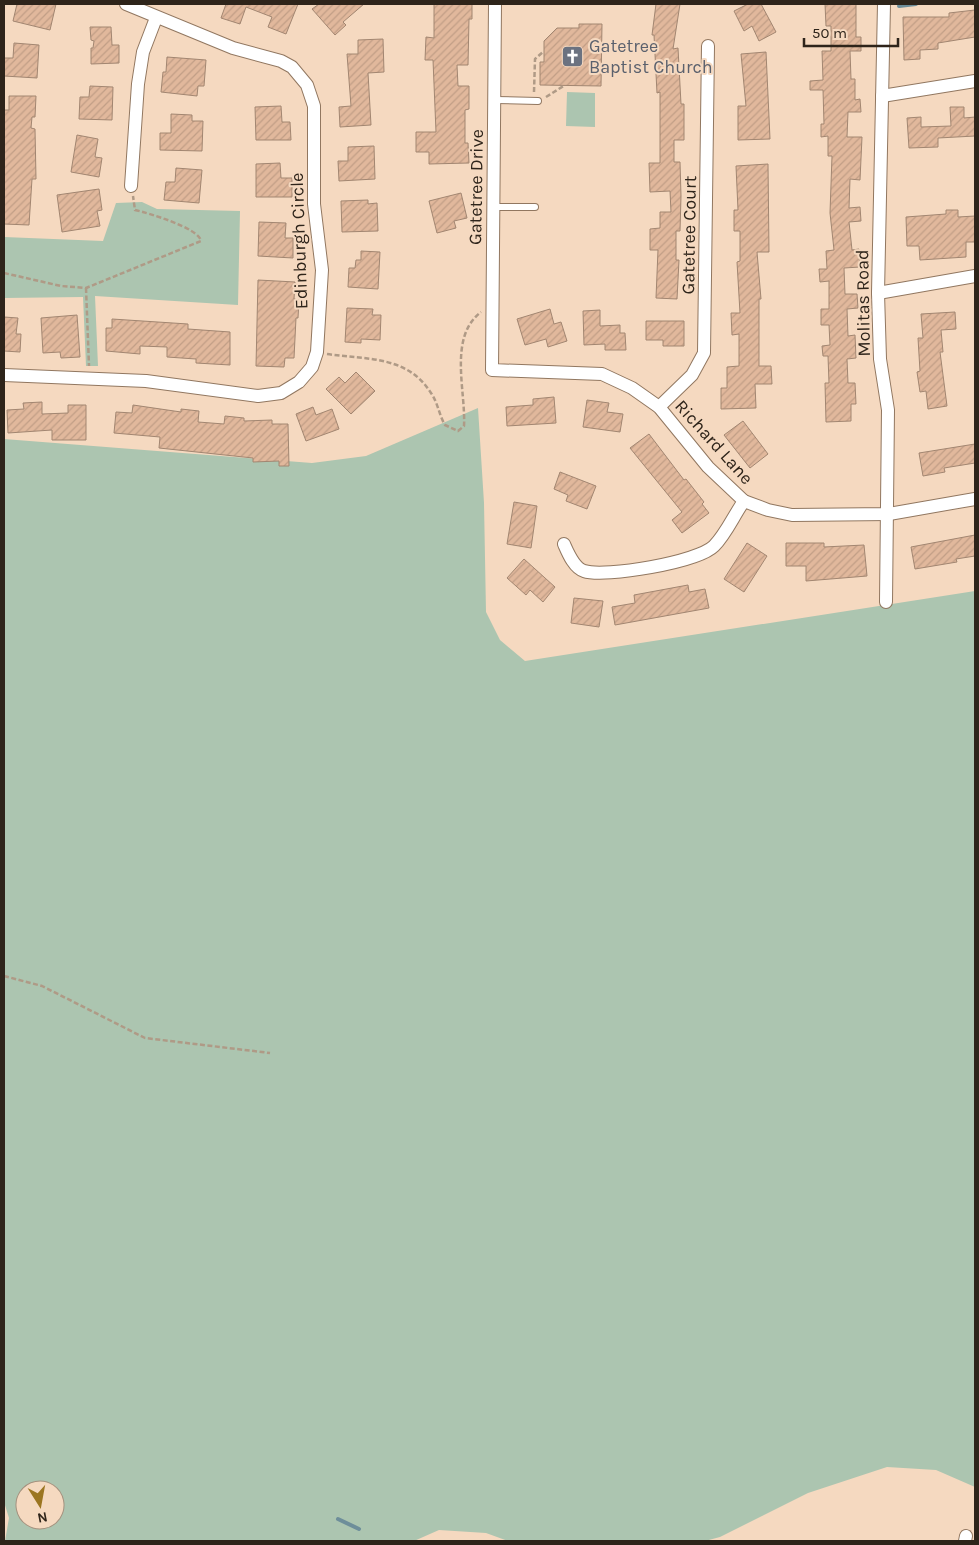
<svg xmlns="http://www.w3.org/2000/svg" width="979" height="1545" font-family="Karla,sans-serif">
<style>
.green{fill:#acc5b0;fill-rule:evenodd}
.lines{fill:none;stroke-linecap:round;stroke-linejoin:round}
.stream{stroke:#6e8e9a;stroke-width:4}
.building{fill:url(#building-hatch);stroke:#a28671}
.lane-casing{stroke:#917760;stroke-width:8}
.street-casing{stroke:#917760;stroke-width:14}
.path{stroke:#af9a86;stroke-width:2.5;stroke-dasharray:5 2.5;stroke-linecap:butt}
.lane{stroke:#fff;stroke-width:6}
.street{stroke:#fff;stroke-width:12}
.labels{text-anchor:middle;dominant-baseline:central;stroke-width:4;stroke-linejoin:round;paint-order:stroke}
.worship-label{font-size:18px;fill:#5b616d;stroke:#f5d9c0;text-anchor:start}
.street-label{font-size:18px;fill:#2e241a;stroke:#f5d9c0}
</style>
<defs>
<pattern id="building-hatch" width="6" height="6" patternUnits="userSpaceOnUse" patternTransform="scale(1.25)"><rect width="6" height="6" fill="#e1b89c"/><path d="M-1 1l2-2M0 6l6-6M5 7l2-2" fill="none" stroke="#c19e86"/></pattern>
</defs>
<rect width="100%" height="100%" fill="#f5d9c0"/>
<g class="green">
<path d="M567 92 595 93V127L566 126Z"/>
<path d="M142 202 157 209 240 211 238 305 95 296 98 366H86L83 297 4 298V237L103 241 116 203Z"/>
<path d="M478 408 484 503 486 612 500 640 525 661 975 591V1487L936 1470 887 1467 808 1493 720 1537 705 1541H508L486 1533 439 1530 414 1541H5L9 1518 4 1502V439L312 463 366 456ZM25 1490H55V1520H25Z"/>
</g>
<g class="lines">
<g class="stream">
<path d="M899 6 916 4"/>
<path d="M338 1519 359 1529"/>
</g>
</g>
<g class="building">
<path d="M17 4H56L50 30 13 21Z"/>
<path d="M226 4H298L286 34 268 27 272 17 246 7 240 24 221 18Z"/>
<path d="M319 4H364L343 22 346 25 335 35 312 9Z"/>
<path d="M434 4H472V19H469L468 65H457L458 86H469V109L465 110V143H468L469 163 429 164V152H416V132H436L433 60H425L426 37 434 38Z"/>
<path d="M656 4H680L673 49 678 48 681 104H684V140H674V162H680L681 196 680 231H676V260H679L677 299 656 298 658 250H650V229L660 228V212H671L670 191 650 192 649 163H660V92L657 93 654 35H652Z"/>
<path d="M748 4H761L776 32 759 41 752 26 744 31 734 11Z"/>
<path d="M825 4H856V37H861V51H850L851 79H855V100L860 99 861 112H848L847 137H862L860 180 850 179 849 208 860 207 861 221 849 222 852 250 859 249 860 267 844 268 845 294H857L858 308 847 309 848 336 855 335 856 358 847 359 848 383H855L856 404H851V421L826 422 825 383H829L828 356H823L822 346 830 345 829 325H821V309H829V281L820 282 819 269H827L826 251 834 250 830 213 832 156H828V136L821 137V124H824L823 90H810V81L823 80 822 51H831V26H826Z"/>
<path d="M975 10V37L938 43V49L920 50V59L904 60 903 17H949V13Z"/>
<path d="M579 24H602L601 86 540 85V62H544V41L557 28H579Z"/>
<path d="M90 27H111L112 45H119V63L91 64V48H93L94 41 91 40Z"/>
<path d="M383 39 384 72 368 73 371 125 340 127 339 107 351 106 347 54H358V40Z"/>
<path d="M14 43 39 45 37 78 4 76V58H13Z"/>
<path d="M766 52 770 139 738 140V106H746L741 54Z"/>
<path d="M167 57 206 60 204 86H198L197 96 161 92 163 72H166Z"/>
<path d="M90 86 113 87 112 120 79 119 80 97H89Z"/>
<path d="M9 96H36L35 117H32L31 128 35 129 36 179H32L29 225 4 224V110H9Z"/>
<path d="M281 106 282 122H290L291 140H256L255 107Z"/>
<path d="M950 107H964V118L975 117V136L938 138V147L909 148 907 118 921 117V127L951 126Z"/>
<path d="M171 114 192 115V121H203L202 151 160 150V133H171Z"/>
<path d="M77 135 98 139 95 157 102 158 99 177 71 172Z"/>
<path d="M374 146 375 179 339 181 338 161H348V147Z"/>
<path d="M280 163 281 178H292V197H256V164Z"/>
<path d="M768 164 769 252H757L761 299H759V366H771L772 384H755L756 408 721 409V388H727V367L739 366V334L732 335 731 313H740L737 262 740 261V231H734V210H738L736 166Z"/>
<path d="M176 168 202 170 199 203 164 200 166 182H175Z"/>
<path d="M99 189 102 210 97 211 100 226 62 232 57 195Z"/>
<path d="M461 193 467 218 454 221 456 228 437 233 429 201Z"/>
<path d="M368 200V204L377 203 378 231 342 232 341 201Z"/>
<path d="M946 210H958V217L975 216V242H966V257L920 260 919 246H907L906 217 946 214Z"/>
<path d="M259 222 286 223 285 238H293V258L258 256Z"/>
<path d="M361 251 380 252 378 289 348 287 349 268H355L356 260H361Z"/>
<path d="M258 280 295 282 294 299 299 300 298 318H296L294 358H285L284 367 256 366Z"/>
<path d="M347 308 373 309 372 315H381L380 340 361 339V343L345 342Z"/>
<path d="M550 309 554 324 561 322 567 341 548 347 546 339 525 345 517 319Z"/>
<path d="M600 310V326L620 325V333H625L626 350H605V344L584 345 583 311Z"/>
<path d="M955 312 956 329 941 330 943 352H940L947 406 928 409 926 391 920 392 917 372 920 371 918 338H923L921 314Z"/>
<path d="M77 315 80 357 61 358 60 352 43 353 41 318Z"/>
<path d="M4 317 18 318 16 334H21L20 352 4 351Z"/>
<path d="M112 319 188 324V329L230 332V365L196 363V359L167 357V347L140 346V354L106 351V328H112Z"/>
<path d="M646 321H684V346H663V340H646Z"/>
<path d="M356 372 375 391 351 414 326 389 339 377 345 383Z"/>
<path d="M554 397 556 423 507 426 506 407 533 405V399Z"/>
<path d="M587 400 609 403 607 412 623 414 620 432 583 427Z"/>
<path d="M42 402V414L68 413V405H86V440H52V430L8 433 7 410 24 409 23 403Z"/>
<path d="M133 405 181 412V409L199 411 198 422 224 424 225 416 244 418V421L272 420V424H288L289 466H279V461L253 462V458L159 448 160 437 114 433 116 412 132 413Z"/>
<path d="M313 407 316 415 332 409 339 429 306 441 296 414Z"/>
<path d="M743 421 768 454 750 468 724 435Z"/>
<path d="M649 434 684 480 686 479 704 502 702 504 709 513 682 533 672 520 682 512 630 448Z"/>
<path d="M975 444V463L944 468 945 472 923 476 919 453Z"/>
<path d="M560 472 596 486 587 509 566 501 568 495 554 489Z"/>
<path d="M514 502 537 506 531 548 507 544Z"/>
<path d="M975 535V556L956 559 957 562 915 569 911 547Z"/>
<path d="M747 543 767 556 744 592 724 579Z"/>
<path d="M786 543H824V547L864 545 867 576 806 581V566H786Z"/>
<path d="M524 559 555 587 543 602 530 590 526 595 507 578Z"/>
<path d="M688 585 689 592 705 589 709 608 615 625 612 607 635 603 634 595Z"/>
<path d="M574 598 603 601 599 627 571 623Z"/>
</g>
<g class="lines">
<defs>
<g id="lane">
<path d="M495 100 538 101"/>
<path d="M493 207H535"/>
</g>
<g id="street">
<path d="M495 4 492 370 602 374 632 388 659 407 708 467 744 501 768 510 792 515 889 514 975 499"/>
<path d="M884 4 878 293 880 359 888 410 886 602"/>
<path d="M882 96 975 81"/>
<path d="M131 186 138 84 143 52 156 18"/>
<path d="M878 293 975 276"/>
<path d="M4 375 146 381 258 396 281 393 299 382 312 367 317 352 322 270 314 204V106L307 85 292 67 281 61 233 48 126 4"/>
<path d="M659 407 692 375 704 353 708 46"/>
<path d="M564 544C568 553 574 568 584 571 605 578 698 562 714 546 726 534 734 515 744 501"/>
<path d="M965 1541 966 1536"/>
</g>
</defs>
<use href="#lane" class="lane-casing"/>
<use href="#street" class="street-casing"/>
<g class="path">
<path d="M534 92 535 59 544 51"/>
<path d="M546 97 565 85"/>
<path d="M4 273 61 286 86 288 201 241C199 228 148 213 135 210L133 196"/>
<path d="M86 288 89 366"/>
<path d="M327 354C367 360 407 355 431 393 438 403 439 415 445 425L458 431 464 426C466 391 448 337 481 312"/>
<path d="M4 976 42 986 145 1038 270 1053"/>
</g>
<use href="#lane" class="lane"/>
<use href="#street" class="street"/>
</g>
<defs>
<symbol id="church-square" viewBox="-11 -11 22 22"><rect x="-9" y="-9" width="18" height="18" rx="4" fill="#6b7280" stroke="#f5d9c0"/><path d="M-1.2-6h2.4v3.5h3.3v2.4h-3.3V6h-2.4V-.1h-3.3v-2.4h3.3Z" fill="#fff"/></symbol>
</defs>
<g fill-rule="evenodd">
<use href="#church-square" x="560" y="44" width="25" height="25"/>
</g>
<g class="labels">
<g class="worship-label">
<text x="589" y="46">Gatetree<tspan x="589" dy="21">Baptist Church</tspan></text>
</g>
<g class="street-label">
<text transform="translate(476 187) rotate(-89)">Gatetree Drive</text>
<text transform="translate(689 235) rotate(-89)">Gatetree Court</text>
<text transform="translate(299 241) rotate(-92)">Edinburgh Circle</text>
<text transform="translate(863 303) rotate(-91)">Molitas Road</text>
<text transform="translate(714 442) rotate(48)">Richard Lane</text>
</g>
</g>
<rect width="979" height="1545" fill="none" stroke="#2e241a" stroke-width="10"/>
<g transform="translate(40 1505) rotate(169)"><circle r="24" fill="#f5d9c0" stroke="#a5917e"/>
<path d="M0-4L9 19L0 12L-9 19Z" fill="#9b7521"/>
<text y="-8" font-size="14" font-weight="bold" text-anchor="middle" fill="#2e241a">N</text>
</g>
<path d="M804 38v8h94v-8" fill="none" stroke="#2e241a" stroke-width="2.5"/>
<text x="812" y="38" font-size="15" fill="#2e241a" stroke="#f5d9c0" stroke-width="4" paint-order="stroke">50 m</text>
</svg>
